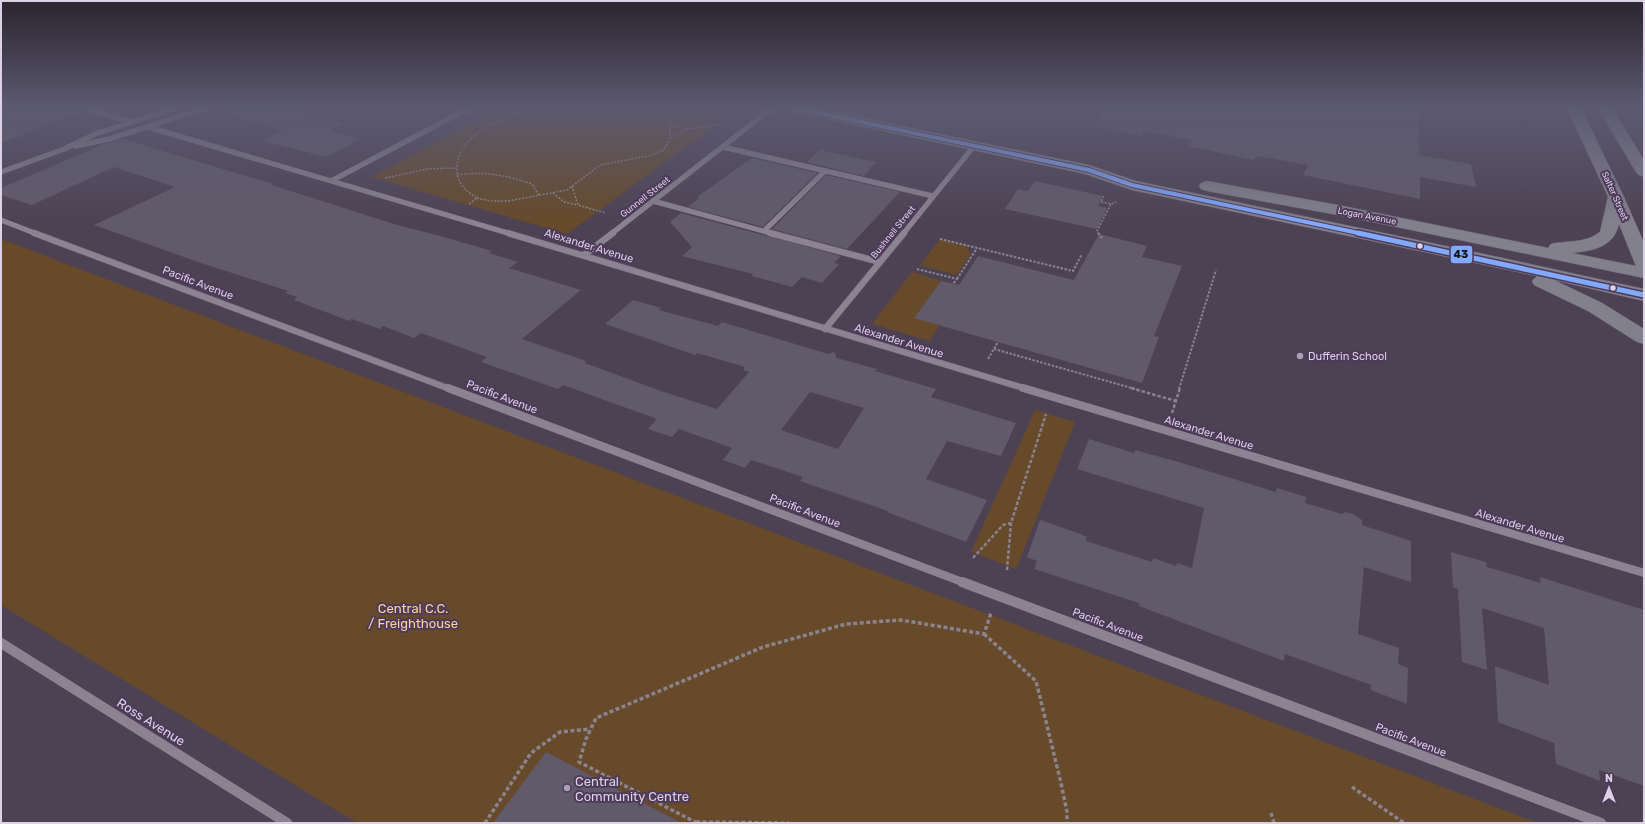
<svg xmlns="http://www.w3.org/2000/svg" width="1645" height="824" font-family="Rubik,sans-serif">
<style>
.green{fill:#664a29}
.building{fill:#615a6a;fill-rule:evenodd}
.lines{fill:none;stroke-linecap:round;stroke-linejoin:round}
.minor-far3-casing{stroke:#6b6170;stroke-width:5.5}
.minor-far2-casing{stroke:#6b6170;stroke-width:7}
.minor-far1-casing{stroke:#6b6170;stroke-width:8}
.minor-casing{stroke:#6b6170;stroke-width:10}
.major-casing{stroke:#6b6170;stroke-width:1}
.path-far3{stroke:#8b8390;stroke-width:1.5;stroke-dasharray:2 1.5;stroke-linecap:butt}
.path-far2{stroke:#8b8390;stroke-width:2;stroke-dasharray:2.5 1.5;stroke-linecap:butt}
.path-far1{stroke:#8b8390;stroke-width:2.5;stroke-dasharray:3.5 2;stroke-linecap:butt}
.path{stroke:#8b8390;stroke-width:3.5;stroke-dasharray:4 2.5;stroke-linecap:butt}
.minor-far3{stroke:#8b8391;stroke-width:5}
.minor-far2{stroke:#8b8391;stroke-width:6}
.minor-far1{stroke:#8b8391;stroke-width:8}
.minor{stroke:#8b8391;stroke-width:10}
.major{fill:#82808c;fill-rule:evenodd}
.bus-1-far1-casing{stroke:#4e3a5b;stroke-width:6}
.bus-1-casing{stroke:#4e3a5b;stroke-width:8}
.bus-1-far1{stroke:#80a9ff;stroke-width:4}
.bus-1{stroke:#80a9ff;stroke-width:5}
.bus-dot{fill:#ddd1e5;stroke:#4e3a5b;stroke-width:1.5}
.poi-dot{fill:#ab9fb2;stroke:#4e3a5b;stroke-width:1.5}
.labels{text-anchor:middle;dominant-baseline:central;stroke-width:4;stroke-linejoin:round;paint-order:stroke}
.far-street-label{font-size:9px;fill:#ddd1e5;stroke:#4e3a5b}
.street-label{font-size:11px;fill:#ddd1e5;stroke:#4e3a5b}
.poi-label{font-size:11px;fill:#ddd1e5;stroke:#4e3a5b;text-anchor:start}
.near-park-label{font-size:13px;fill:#fcd2a1;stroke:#4e3a5b}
.near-street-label{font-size:13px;fill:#ddd1e5;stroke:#4e3a5b}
.near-poi-label{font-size:13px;fill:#ddd1e5;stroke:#4e3a5b;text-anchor:start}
.line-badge{stroke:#4e3a5b;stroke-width:1.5}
.pale-badge-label{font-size:11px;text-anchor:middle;font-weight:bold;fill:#111}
</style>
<rect width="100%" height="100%" fill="#4d4253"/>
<g class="green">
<path d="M498 108H734L737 109 567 234 372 177Z"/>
<path d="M1 239 1538 823H357L1 605Z"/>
<path d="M940 239 966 245 971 254 956 275 920 265Z"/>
<path d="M912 272 941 281 914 318 940 325 930 341 872 324Z"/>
<path d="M1035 410 1075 422 1016 569 971 552Z"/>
</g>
<g class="building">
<path d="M1 108H82L84 111 1 143Z"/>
<path d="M236 108H281L343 124 329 131 360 139 326 157 262 141 284 130 233 117Z"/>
<path d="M1105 108H1419V155L1471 164 1476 187 1420 177V199L1303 175 1308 165 1257 156 1253 160 1189 146 1192 140 1144 131 1141 136 1093 126Z"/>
<path d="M123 139 273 184 272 185 394 224 444 237 492 251 489 253 518 262 509 268 581 290 522 339 586 361 585 363 661 391 717 409 749 372 743 370 745 367 697 353 695 355 605 324 633 300 661 308 659 310 718 326 722 322 828 354 834 352 837 358 877 369 875 371 936 389 931 397 1016 423 1001 456 947 441 926 479 987 500 966 542 887 512 888 511 800 481 803 477 751 460 745 468 723 460 732 448 679 429 672 437 648 429 657 419 563 385 558 389 481 362 487 357 421 333 414 338 383 326 380 329 352 319 350 321 344 319 294 300 297 297 285 293 288 291 198 262 94 225 175 187 114 167 32 205 1 195V188L104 144ZM810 392 864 408 838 449 781 430Z"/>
<path d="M820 150 876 162 864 176 807 162Z"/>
<path d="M752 158 817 173 763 227 688 207 699 198 697 197Z"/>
<path d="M826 175 900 192 847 249 772 229Z"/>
<path d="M1035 181 1103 196 1098 206 1107 208 1097 229 1005 209 1018 189 1028 191Z"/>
<path d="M681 213 841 256 834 263 839 264 822 283 802 277 792 287 752 276 753 274 682 256 692 247 670 222Z"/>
<path d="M1099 234 1147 246 1142 257 1182 266 1154 336 1159 337 1142 383 914 318 941 281 959 285 978 256 1074 280Z"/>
<path d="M1089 439 1134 453 1135 450 1182 463 1276 492 1277 488 1306 497 1305 503 1342 514 1345 512 1353 514 1362 520V525L1411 541V582L1364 567 1358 634 1399 648 1398 664 1408 668 1407 704 1371 690V685L1285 654 1284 661 1139 606V603L1034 569 1037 561 1027 557 1040 520 1078 533 1087 537 1086 541 1152 562 1153 558 1176 566 1177 563 1192 568 1204 508 1077 469Z"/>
<path d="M1451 552 1486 562 1487 567 1541 583 1540 577 1644 610V786L1599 770 1600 781 1556 764 1554 743 1498 722 1495 666 1549 685 1544 628 1482 608 1487 670 1462 662 1458 589 1453 587Z"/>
<path d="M546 752 682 823H493Z"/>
</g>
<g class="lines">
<defs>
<g id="minor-far3">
<path d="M86 108 131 122"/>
<path d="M148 127 511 234"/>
<path d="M76 146 109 139 206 108"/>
<path d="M723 147 933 196"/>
<path d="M1 172 64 149 95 134 176 108"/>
<path d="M333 180 469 108"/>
<path d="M653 201 774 234"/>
<path d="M1 220 37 234"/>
<path d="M764 231 825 171"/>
<path d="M611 234 772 108"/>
<path d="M903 234 974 146"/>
</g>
<g id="minor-far2">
<path d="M34 233 450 389"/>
<path d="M508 233 1027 389"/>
<path d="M770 233 880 262"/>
<path d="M584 255 613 233"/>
<path d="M825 329 904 233"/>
</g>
<g id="minor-far1">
<path d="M448 388 965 583"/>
<path d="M1023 388 1644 573"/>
</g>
<g id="minor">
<path d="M962 582 1601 823"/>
<path d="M1 643 287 823"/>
</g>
<g id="major">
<path d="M788 108H815L1089 165 1136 181 1498 257 1644 289V301L1554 280 1602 303 1644 329V344L1637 342 1588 311 1534 285 1532 281 1537 276 1132 190 1085 174 795 112 790 111Z"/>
<path d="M1567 108H1581L1624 197 1644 243V278L1343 216 1207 191 1201 189 1199 186 1201 183 1207 181 1343 206 1548 248 1551 244C1568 240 1584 244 1600 232L1608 197ZM1619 224 1636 266 1572 253C1593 251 1614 247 1619 224Z"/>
<path d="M1598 108H1612L1644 160V177L1639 175 1636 172Z"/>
</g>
</defs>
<use href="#minor-far3" class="minor-far3-casing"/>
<use href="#minor-far2" class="minor-far2-casing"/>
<use href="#minor-far1" class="minor-far1-casing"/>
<use href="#minor" class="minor-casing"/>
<use href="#major" class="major-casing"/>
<g class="path-far3">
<path d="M671 125 688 129 671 138"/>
<path d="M688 129 723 124"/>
<path d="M457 175C484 171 506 175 532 184L539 195"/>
<path d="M385 178 427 169 456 168"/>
<path d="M572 186 578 205 606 213"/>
<path d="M553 193 564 202 578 205"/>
<path d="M1104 196 1101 202 1111 204 1116 202"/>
<path d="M477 198 491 201H508L567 190 600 165 648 156 664 150C672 135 674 121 661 108"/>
<path d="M469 204 477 198C466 191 457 184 457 169 457 134 503 117 531 108"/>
<path d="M1099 234 1097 231 1111 204"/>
</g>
<g class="path-far2">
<path d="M1098 233 1102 238"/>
<path d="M940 239 1073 271 1082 254"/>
<path d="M917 269 957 279 953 284"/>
<path d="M957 279 977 248"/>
<path d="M994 349 1135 389"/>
<path d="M988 359 998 342"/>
<path d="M1179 389 1216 270"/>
</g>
<g class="path-far1">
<path d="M1131 388 1176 401"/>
<path d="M1172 413 1180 388"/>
<path d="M973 558 1003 525 1011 523"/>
<path d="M1007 570 1011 523 1046 414"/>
</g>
<g class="path">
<path d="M984 634 1036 681 1061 783 1067 812V823"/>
<path d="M1352 787 1404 823"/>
<path d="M1271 813 1274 823"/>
<path d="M696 822 789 823"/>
<path d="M485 823 531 753 560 732 590 729"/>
<path d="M697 823 579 762 586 739 596 718 763 647 846 624 901 620 984 634 991 613"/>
</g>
<use href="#minor-far3" class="minor-far3"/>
<use href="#minor-far2" class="minor-far2"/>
<use href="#minor-far1" class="minor-far1"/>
<use href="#minor" class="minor"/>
<use href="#major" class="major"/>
<defs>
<path id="bus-1-far1" d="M795 108 1089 170 1132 185 1363 234"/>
<path id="bus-1" d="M1358 233 1644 295"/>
</defs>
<use href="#bus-1-far1" class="bus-1-far1-casing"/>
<use href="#bus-1" class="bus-1-casing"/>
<use href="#bus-1-far1" class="bus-1-far1"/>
<use href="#bus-1" class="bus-1"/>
</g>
<linearGradient id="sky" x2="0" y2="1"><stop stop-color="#2a242e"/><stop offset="0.48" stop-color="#5c5a71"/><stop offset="1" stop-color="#5c5a71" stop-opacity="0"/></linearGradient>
<rect width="1645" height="223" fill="url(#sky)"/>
<g class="bus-dot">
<circle cx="1420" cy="246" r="3.5"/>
<circle cx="1613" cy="288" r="3.5"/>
</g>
<g class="poi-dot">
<circle cx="1300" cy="356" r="4"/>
<circle cx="567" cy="788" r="4"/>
</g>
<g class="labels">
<g class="far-street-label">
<text transform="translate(1615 196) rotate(66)">Salter Street</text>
<text transform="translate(645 197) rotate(-38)">Gunnell Street</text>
<text transform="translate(1367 216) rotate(11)">Logan Avenue</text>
<text transform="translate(893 232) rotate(-51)">Bushnell Street</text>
</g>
<g class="street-label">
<text transform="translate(589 246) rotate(17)">Alexander Avenue</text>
<text transform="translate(198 283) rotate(21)">Pacific Avenue</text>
<text transform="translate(899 341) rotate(17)">Alexander Avenue</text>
<text transform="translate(502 397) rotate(21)">Pacific Avenue</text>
<text transform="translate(1209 433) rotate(17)">Alexander Avenue</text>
<text transform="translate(805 511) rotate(21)">Pacific Avenue</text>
<text transform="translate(1520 526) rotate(17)">Alexander Avenue</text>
<text transform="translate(1108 625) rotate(21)">Pacific Avenue</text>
<text transform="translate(1411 740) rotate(21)">Pacific Avenue</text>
</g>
<g class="poi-label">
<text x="1308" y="356">Dufferin School</text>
</g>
<g class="near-park-label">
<text x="413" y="608">Central C.C.<tspan x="413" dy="15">/ Freighthouse</tspan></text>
</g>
<g class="near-street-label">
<text transform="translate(151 722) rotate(32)">Ross Avenue</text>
</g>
<g class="near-poi-label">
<text x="575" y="781">Central<tspan x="575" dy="15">Community Centre</tspan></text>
</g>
</g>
<rect class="line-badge" x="1450" y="245" width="23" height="19" rx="4" fill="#80a9ff"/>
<g class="pale-badge-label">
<text x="1461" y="258">43</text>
</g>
<rect width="1645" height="824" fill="none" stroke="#ddd1e5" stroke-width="4"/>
<g transform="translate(1609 788)" stroke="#4e3a5b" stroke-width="3" paint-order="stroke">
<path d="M0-3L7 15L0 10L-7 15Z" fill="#ddd1e5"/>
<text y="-6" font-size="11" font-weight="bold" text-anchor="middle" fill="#ddd1e5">N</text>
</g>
</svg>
